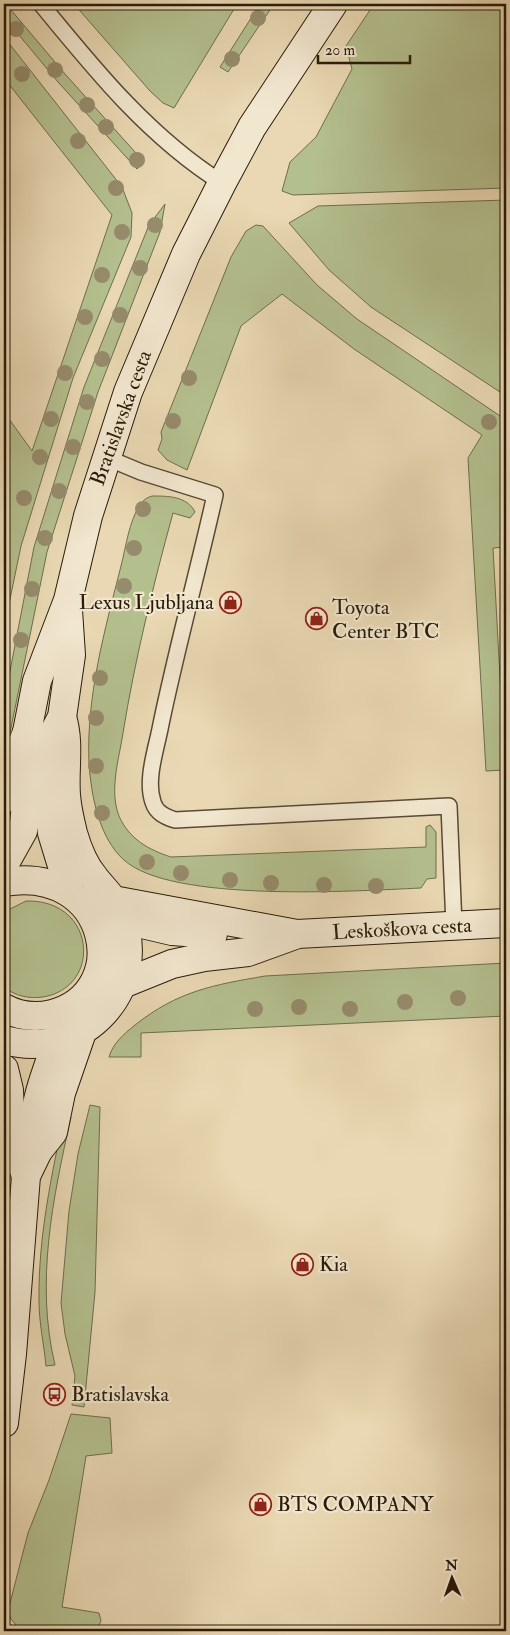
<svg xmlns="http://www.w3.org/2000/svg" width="510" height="1635" font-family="'IM FELL Double Pica',serif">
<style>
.green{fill:#b4bf8e;stroke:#6e6d4c}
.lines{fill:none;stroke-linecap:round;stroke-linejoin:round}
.lane-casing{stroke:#584a34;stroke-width:18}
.street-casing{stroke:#584a34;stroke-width:30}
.secondary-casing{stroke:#281b0a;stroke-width:30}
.lane{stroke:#f1e6ce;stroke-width:15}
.street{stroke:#f1e6ce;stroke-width:28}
.secondary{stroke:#f1e6ce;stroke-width:28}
.tree{fill:#968b6c}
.labels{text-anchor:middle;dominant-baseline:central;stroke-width:4.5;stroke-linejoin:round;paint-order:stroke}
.street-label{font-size:21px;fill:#281b0a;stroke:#f1e6ce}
.poi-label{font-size:21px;fill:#281b0a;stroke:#f1e6ce;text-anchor:start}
</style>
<rect width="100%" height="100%" fill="#e9d8b3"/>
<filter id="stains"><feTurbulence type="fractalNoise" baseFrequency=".004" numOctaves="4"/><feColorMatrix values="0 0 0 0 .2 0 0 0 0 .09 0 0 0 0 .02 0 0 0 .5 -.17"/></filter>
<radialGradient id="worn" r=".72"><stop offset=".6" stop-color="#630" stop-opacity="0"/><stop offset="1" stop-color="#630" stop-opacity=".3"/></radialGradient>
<g class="green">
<path d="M4 4H6L65 74 144 162 137 169 58 82 4 17Z"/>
<path d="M74 4H237L174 108 163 103 150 91Z"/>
<path d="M260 4H274L228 72 220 67Z"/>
<path d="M374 4H506V188L293 195 282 191 290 162 316 137 352 69 346 46Z"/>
<path d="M4 37 122 187 132 213 131 237 73 378 21 546 4 628V412L32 451 112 215 4 78Z"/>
<path d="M506 200V396L371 307 329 270 289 223 318 206Z"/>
<path d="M165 204 160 232 98 392 47 552 4 762V702L34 547 84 387 149 225Z"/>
<path d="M256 225 263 226 317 285 357 319 506 420V547L493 548 505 770 486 771 468 458 482 435 354 349 282 294 241 326 187 470 167 460 158 450 162 439 161 432 231 257 246 231Z"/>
<path d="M152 496C168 496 187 496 195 512L190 518 173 513C153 586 135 659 123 733 119 759 109 790 119 816 129 839 149 850 171 857L426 847V827L430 825 436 832V878L427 879 421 888C356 891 171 903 124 860 99 838 91 795 89 763 86 697 105 629 121 566 126 547 129 521 140 505 143 500 146 498 152 496Z"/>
<path d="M26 901C96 899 103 987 43 997 29 999 15 996 4 987V912Z"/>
<path d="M506 963V1016L141 1033V1057H109C113 1043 124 1034 135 1025 178 991 213 985 265 976Z"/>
<path d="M90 1105 100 1107 95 1292 84 1407 72 1405 75 1376 65 1334 61 1303 69 1211 78 1154Z"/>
<path d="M65 1111 71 1117C53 1198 35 1282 55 1365L46 1366C44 1344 39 1323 39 1301 38 1237 52 1173 65 1111Z"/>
<path d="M71 1414 110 1418 112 1453 86 1456 62 1607 99 1613 101 1621 96 1631H21L11 1619 8 1611 28 1533 49 1480Z"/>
</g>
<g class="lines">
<defs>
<g id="lane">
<path d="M41 4C95 70 149 137 222 183"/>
<path d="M105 457 141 472 215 495C198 571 177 647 161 724 157 747 145 779 153 802 156 813 166 817 175 820L449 806 454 926"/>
</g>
<path id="street" d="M4 799 10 774 27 732"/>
<g id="secondary">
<path d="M68 610 71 655 62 717 53 734 48 805 52 833 70 892"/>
<path d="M4 865 23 831 29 780 27 732 37 681 68 600 88 516 128 392 186 254 222 183 252 127 333 4"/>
<path d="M4 882C110 864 135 993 52 1014 35 1018 19 1016 4 1008"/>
<path d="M113 900 297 934 506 923"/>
<path d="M108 916 172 931 213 934"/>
<path d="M120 985 172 964 204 957 248 952 295 935"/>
<path d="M4 1040C84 1062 153 987 119 910 113 897 102 888 94 877 84 865 77 847 73 833 70 821 67 808 66 795 64 769 70 743 62 717"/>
<path d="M4 1069 9 1090 11 1135 26 1176"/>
<path d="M38 1151C37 1144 34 1136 34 1128 34 1101 52 1053 64 1028"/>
<path d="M4 1423 12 1354 26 1176 38 1151 53 1132 61 1093 82 1032"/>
</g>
</defs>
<use href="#lane" class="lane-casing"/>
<use href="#street" class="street-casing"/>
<use href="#secondary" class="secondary-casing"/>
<use href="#lane" class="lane"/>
<use href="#street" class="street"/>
<use href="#secondary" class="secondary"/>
</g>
<g class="tree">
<circle cx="258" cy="18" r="8"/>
<circle cx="16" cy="29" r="8"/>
<circle cx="232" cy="59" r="8"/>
<circle cx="55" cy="70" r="8"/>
<circle cx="22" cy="74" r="8"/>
<circle cx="87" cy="105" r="8"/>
<circle cx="106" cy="127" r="8"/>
<circle cx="78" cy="141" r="8"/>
<circle cx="137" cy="160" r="8"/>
<circle cx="116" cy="188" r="8"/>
<circle cx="155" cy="225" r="8"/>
<circle cx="122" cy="232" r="8"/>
<circle cx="140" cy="268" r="8"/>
<circle cx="102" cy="275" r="8"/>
<circle cx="120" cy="315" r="8"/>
<circle cx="85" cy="317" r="8"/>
<circle cx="102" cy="359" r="8"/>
<circle cx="65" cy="373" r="8"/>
<circle cx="189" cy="378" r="8"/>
<circle cx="87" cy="402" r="8"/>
<circle cx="51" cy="419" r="8"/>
<circle cx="173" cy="421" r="8"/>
<circle cx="489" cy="422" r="8"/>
<circle cx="73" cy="447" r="8"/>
<circle cx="40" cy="457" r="8"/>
<circle cx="59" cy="491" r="8"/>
<circle cx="24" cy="498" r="8"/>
<circle cx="143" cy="509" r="8"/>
<circle cx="45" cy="538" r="8"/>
<circle cx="134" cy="548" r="8"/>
<circle cx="124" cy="586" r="8"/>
<circle cx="32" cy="589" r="8"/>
<circle cx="21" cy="640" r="8"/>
<circle cx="100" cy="678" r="8"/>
<circle cx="96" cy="718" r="8"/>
<circle cx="96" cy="766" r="8"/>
<circle cx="102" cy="813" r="8"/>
<circle cx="147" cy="862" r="8"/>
<circle cx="181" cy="873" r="8"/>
<circle cx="230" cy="880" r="8"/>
<circle cx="271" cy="883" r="8"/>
<circle cx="324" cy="885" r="8"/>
<circle cx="376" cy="886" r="8"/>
<circle cx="458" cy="998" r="8"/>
<circle cx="405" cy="1002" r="8"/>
<circle cx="299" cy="1007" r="8"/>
<circle cx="255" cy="1009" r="8"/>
<circle cx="350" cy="1009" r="8"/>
</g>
<defs>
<symbol id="shop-ring" viewBox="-11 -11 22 22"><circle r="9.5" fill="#f1e6ce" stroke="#8f2418" stroke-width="1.5"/><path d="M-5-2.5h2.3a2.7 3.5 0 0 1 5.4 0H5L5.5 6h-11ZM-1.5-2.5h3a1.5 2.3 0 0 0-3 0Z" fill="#8f2418"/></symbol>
<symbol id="bus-ring" viewBox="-11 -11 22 22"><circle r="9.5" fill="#f1e6ce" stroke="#8f2418" stroke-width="1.5"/><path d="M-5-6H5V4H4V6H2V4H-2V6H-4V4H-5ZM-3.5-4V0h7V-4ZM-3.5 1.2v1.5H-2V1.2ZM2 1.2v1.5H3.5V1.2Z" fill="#8f2418"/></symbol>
</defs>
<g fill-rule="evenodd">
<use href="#shop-ring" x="218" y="590" width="25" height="25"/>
<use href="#shop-ring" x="304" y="606" width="25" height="25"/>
<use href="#shop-ring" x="290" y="1252" width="25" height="25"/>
<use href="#bus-ring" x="42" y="1382" width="25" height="25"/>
<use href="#shop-ring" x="248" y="1492" width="25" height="25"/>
</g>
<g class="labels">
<g class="street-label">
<text transform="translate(121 418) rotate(-70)">Bratislavska cesta</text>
<text transform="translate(402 929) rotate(-3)">Leskoškova cesta</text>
</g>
<g class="poi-label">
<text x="214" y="602" text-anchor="end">Lexus Ljubljana</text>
<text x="332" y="607">Toyota<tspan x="332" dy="24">Center BTC</tspan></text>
<text x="319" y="1264">Kia</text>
<text x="71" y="1394">Bratislavska</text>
<text x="277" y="1504">BTS COMPANY</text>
</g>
</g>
<rect width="510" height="1635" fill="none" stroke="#e9d8b3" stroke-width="20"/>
<rect x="5" y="5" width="500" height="1625" fill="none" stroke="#281b0a" stroke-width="2.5"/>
<rect x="10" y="10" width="490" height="1615" fill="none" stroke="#281b0a"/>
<g transform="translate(452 1578) rotate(358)" stroke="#f1e6ce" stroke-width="4" paint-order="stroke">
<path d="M0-4L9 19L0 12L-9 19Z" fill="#281b0a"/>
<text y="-8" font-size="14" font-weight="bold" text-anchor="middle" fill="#281b0a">N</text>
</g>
<path d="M318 55v8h92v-8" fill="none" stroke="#281b0a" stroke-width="2.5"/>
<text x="325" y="55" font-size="15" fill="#281b0a" stroke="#f1e6ce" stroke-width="4" paint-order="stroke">20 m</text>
<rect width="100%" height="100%" filter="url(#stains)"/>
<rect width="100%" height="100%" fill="url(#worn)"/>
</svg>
